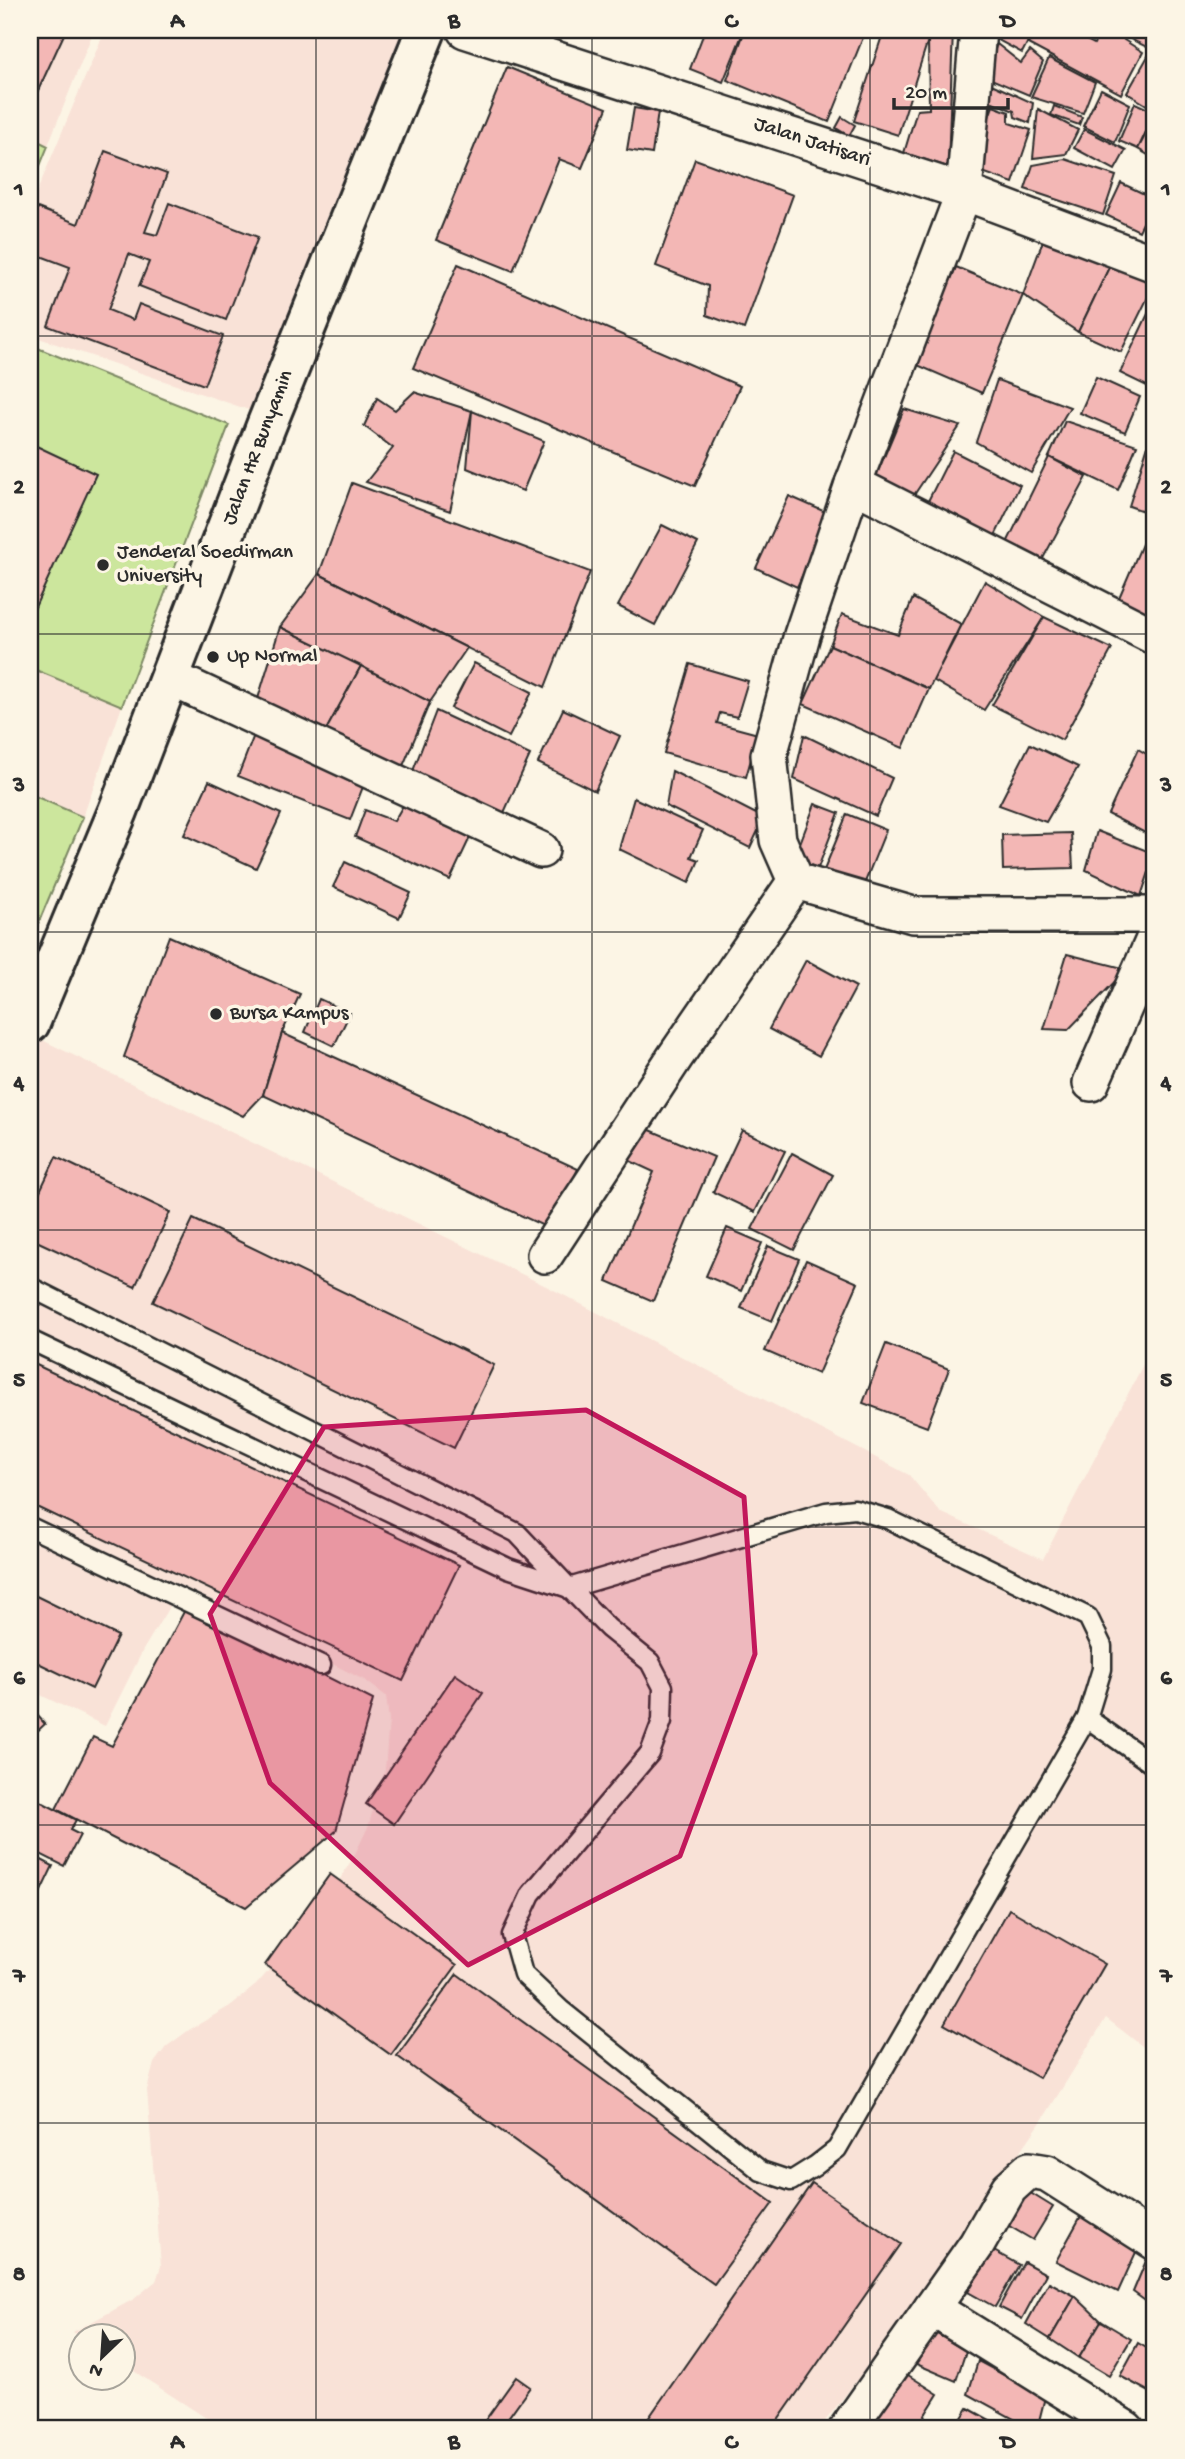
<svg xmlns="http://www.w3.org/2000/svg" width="1185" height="2459" font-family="'Gochi Hand',sans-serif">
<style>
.built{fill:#f9e2d7}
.green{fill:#cce69d;stroke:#7c8864;stroke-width:2}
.building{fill:#f3b7b5;stroke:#2b2b2b;stroke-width:2}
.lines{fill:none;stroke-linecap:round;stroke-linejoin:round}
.lane-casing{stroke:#2b2b2b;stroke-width:23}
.street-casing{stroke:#2b2b2b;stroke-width:40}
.secondary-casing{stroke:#2b2b2b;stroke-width:44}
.lane{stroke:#fcf5e5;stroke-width:18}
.street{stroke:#fcf5e5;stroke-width:35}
.secondary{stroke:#fcf5e5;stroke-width:38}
.marked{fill:#c2185b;fill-opacity:0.2;stroke:#c2185b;stroke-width:5;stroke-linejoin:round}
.grid{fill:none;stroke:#2b2b2b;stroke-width:2;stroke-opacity:0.55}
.poi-dot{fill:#2b2b2b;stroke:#fcf5e5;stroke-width:2.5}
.labels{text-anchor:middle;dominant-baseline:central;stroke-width:7;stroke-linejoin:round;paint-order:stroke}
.street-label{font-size:21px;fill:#2b2b2b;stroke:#fcf5e5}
.poi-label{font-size:21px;fill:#2b2b2b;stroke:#fcf5e5;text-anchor:start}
.neatline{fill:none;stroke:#2b2b2b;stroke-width:2.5}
.grid-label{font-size:23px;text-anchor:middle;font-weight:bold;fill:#2b2b2b}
</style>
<rect width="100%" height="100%" fill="#fcf5e5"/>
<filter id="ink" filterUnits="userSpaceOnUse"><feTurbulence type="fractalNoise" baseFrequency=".0143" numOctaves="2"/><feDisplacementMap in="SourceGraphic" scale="14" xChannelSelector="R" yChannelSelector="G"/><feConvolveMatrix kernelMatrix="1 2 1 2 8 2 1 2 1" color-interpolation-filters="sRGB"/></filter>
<g filter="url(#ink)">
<g class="built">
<path d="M30 30H94L30 190Z"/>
<path d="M105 30H403L249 410 30 335V208Z"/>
<path d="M30 345 229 425 122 706 83 817 30 943Z"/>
<path d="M30 1034 550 1288 909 1475 940 1512 1043 1559 1148 1355 1155 1359V2056L1106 2018 1041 2122 894 2332 819 2429H223L123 2364 122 2336 80 2337 73 2332 134 2299 156 2281 161 2266 147 2090 154 2063 166 2047 189 2030 230 2006 256 1985 319 1914 355 1854 368 1827 385 1770 389 1720 386 1696 366 1681 181 1587 143 1650 105 1726 30 1690Z"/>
</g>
<g class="green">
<path d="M30 137 48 146 30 190Z"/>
<path d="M30 345 229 425 122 706 36 670 30 683Z"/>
<path d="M30 794 83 817 30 943Z"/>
</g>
<g class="building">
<path d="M30 30H66L30 108Z"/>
<path d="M705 30H726L733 33 734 30H744L723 82 690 69Z"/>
<path d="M745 30H866L829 122 727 80Z"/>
<path d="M884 30H898L928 40 898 135 854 121Z"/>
<path d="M898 30H953L948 167 904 153 917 110 929 109 928 40Z"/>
<path d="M996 30H1034L1022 53 996 39Z"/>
<path d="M1036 30H1067L1094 44 1102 30H1129L1124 40 1143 52 1121 94 1028 44Z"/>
<path d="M1076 30H1095L1090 38Z"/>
<path d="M1134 30H1155V51L1128 38Z"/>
<path d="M997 44 1021 63 1030 51 1043 62 1029 95 984 76Z"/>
<path d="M1148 56 1155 60V110L1127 93Z"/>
<path d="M1049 58 1095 82 1083 113 1031 97Z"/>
<path d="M507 67 607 108 582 168 559 159 513 271 436 240Z"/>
<path d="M987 82 1033 103 1030 123 1015 117 1014 111 993 102 988 113Z"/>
<path d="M1101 89 1130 104 1115 142 1083 126Z"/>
<path d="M1135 103 1155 112 1138 149 1119 141Z"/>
<path d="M993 106 1009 112V123L1031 130 1013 183 971 168Z"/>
<path d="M1054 106 1082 117 1079 125 1051 115Z"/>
<path d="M634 108 658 112 652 154 627 150Z"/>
<path d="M1038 109 1078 130 1066 154 1033 158Z"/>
<path d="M842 117 855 125 849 136 836 128Z"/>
<path d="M1155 117V159L1138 149Z"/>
<path d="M1084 129 1126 150 1115 170 1074 148Z"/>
<path d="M105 151 167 174 145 232 157 235 169 203 258 237 226 320 139 286 149 262 129 254 108 310 133 320 139 304 223 336 204 385 48 326 70 267 30 252V205L78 224Z"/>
<path d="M695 159 793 195 744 329 707 315 708 286 656 266Z"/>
<path d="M1065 159 1116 176 1103 215 1025 189 1033 165Z"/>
<path d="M1121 183 1155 199 1139 231 1106 215Z"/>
<path d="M1155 209V239L1145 234Z"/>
<path d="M1044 238 1114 257 1078 332 1023 295Z"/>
<path d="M1114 257 1155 277V283L1121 352 1078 332Z"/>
<path d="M458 264 740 386 695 486 413 368Z"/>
<path d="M956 267 1023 295 982 393 915 364Z"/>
<path d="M1155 299V390L1120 373Z"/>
<path d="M1096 377 1140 397 1125 432 1080 413Z"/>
<path d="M997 380 1070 407 1031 473 976 442Z"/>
<path d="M414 392 472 411 450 511 366 482 393 448 364 426 377 398 395 410Z"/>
<path d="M904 409 960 426 910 501 874 481Z"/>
<path d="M472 411 544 441 523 491 467 468Z"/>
<path d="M1065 421 1137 445 1118 490 1049 457Z"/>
<path d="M1154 426 1155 427V515L1129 506Z"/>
<path d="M30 443 96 474 30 618Z"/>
<path d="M953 451 1020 485 994 538 926 505Z"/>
<path d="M1049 457 1087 477 1040 564 1005 547Z"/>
<path d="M352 483 590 572 545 687 319 574Z"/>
<path d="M789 496 830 514 797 587 756 568Z"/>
<path d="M662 525 698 543 655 625 618 606Z"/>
<path d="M1142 544 1155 550V622L1115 607Z"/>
<path d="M319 574 467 648 430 702 280 627Z"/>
<path d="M985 581 1044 617 984 710 933 680Z"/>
<path d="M913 598 961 624 929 689 830 645 842 614 898 635Z"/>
<path d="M1044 617 1112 649 1062 740 992 705Z"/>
<path d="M280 627 361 666 325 732 257 702Z"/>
<path d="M830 645 929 689 903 748 803 704Z"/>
<path d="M474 663 532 692 509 737 451 708Z"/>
<path d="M690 664 748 681 737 717 720 713 717 723 758 734 746 777 664 753Z"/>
<path d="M361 666 430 702 403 766 325 732Z"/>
<path d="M563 709 620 736 595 791 538 763Z"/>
<path d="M436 711 530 755 503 815 413 771Z"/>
<path d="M254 735 366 779 350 820 238 776Z"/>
<path d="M804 735 892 778 876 816 794 779Z"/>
<path d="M1030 744 1078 767 1046 822 999 805Z"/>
<path d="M1138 749 1155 759V838L1108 814Z"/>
<path d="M672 771 764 818 750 848 666 806Z"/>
<path d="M209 781 281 814 256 868 184 835Z"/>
<path d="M634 798 703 830 691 857 699 860 689 883 619 849Z"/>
<path d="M405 802 474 829 450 880 355 837 365 810 394 821Z"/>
<path d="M815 804 839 813 818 868 794 859Z"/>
<path d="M847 814 886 830 861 892 822 875Z"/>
<path d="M1097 831 1155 854 1141 896 1086 870Z"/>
<path d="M1071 833 1073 868 1003 870 1002 835Z"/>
<path d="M345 862 411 893 399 918 333 887Z"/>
<path d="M169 936 300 994 282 1033 263 1095 243 1116 124 1057Z"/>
<path d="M1067 954 1127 969 1068 1030 1044 1029Z"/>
<path d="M806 960 856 987 819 1056 769 1029Z"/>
<path d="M319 999 350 1013 334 1046 305 1032Z"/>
<path d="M282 1033 578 1169 550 1229 263 1095Z"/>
<path d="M643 1127 714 1157 653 1301 607 1281 654 1172 628 1160Z"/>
<path d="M742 1130 785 1151 755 1212 713 1192Z"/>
<path d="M792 1153 833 1175 794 1250 752 1229Z"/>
<path d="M56 1157 170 1212 135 1287 30 1238V1212Z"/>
<path d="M193 1219 494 1365 454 1448 153 1302Z"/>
<path d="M727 1228 762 1243 741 1291 706 1276Z"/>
<path d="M768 1246 799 1259 772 1321 741 1308Z"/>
<path d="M806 1260 858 1283 818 1374 765 1351Z"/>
<path d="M886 1344 949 1369 927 1427 863 1403Z"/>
<path d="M30 1362 459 1565 403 1681 30 1504Z"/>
<path d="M30 1593 118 1636 92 1689 30 1659Z"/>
<path d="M187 1606 373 1700 336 1831 246 1907 56 1809 93 1737 112 1746Z"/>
<path d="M455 1674 483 1693 394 1824 366 1804Z"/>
<path d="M30 1707 45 1724 30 1738Z"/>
<path d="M30 1796 76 1820 70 1830 80 1835 64 1866 30 1849Z"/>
<path d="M30 1854 53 1866 30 1914Z"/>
<path d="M330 1874 457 1965 391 2055 265 1965Z"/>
<path d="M1009 1909 1105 1964 1039 2078 944 2024Z"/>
<path d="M457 1974 773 2203 714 2284 397 2056Z"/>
<path d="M812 2183 901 2244 772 2429H641Z"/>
<path d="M1024 2189 1053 2207 1033 2240 1004 2223Z"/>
<path d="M1081 2216 1137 2250 1118 2292 1056 2261Z"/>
<path d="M992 2250 1019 2265 995 2307 968 2292Z"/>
<path d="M1148 2256 1155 2261V2308L1133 2292Z"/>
<path d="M1024 2262 1046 2274 1022 2319 999 2307Z"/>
<path d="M1049 2282 1075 2296 1050 2339 1026 2324Z"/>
<path d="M1075 2296 1101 2321 1079 2358 1050 2339Z"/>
<path d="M1101 2321 1131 2339 1109 2376 1079 2358Z"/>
<path d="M935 2333 966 2351 956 2381 914 2363Z"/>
<path d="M1138 2343 1155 2353V2395L1120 2376Z"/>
<path d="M978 2361 1045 2397 1037 2429H1032L968 2394Z"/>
<path d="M897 2368 938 2394 916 2429H887L867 2416Z"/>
<path d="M516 2377 530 2387 500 2429H479Z"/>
<path d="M968 2408 1006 2429H955Z"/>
</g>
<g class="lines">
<defs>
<g id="lane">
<path d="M30 1287 517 1533 569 1588 508 1568 30 1340"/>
<path d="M855 1509 888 1519 1088 1617 1102 1646V1669L1087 1718 837 2149 815 2166 791 2181 761 2171 561 2010 523 1974 512 1935 531 1894 650 1753 662 1721 663 1687 650 1662 608 1628 569 1588 826 1512Z"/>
<path d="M30 1527 321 1665"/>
<path d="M1087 1718 1155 1766"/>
</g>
<g id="street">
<path d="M465 30 964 192 1155 264"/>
<path d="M978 30 964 192 853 484 802 635 769 755 778 840 796 881 913 915H1155"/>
<path d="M853 484 1155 637"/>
<path d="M171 678 541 850"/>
<path d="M1091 1083 1155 937"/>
<path d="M545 1255 675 1057 796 881"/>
<path d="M932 2308 1126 2429"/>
<path d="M847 2429 977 2244 1009 2188 1029 2170 1047 2173 1155 2242"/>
</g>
<path id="secondary" d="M30 1023 118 811 266 426 426 30"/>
</defs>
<use href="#lane" class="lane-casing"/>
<use href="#street" class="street-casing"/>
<use href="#secondary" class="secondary-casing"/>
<use href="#lane" class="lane"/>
<use href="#street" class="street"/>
<use href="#secondary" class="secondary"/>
</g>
</g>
<path class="marked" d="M586 1410 744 1497 755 1654 680 1856 468 1965 270 1783 210 1614 324 1427Z"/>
<path class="grid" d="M316 30V2429M592 30V2429M870 30V2429M30 336H1155M30 634H1155M30 932H1155M30 1230H1155M30 1527H1155M30 1825H1155M30 2123H1155"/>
<g class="poi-dot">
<circle cx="103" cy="565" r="7"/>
<circle cx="213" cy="657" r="7"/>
<circle cx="216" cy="1014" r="7"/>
</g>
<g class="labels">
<g class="street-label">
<text transform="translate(812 143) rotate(18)">Jalan Jatisari</text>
<text transform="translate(259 448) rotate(-69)">Jalan HR Bunyamin</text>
</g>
<g class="poi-label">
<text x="117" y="553">Jenderal Soedirman<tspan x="117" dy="24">University</tspan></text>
<text x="227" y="657">Up Normal</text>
<text x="230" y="1014">Bursa Kampus</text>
</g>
</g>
<rect width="1185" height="2459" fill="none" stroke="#fcf5e5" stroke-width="77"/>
<g transform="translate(102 2357) rotate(205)"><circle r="33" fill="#fcf5e5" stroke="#a8a49b" stroke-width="2"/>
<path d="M0-5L12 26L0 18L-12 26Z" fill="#2b2b2b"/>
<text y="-10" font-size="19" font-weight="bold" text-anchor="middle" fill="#2b2b2b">N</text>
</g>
<path d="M894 98v10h114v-10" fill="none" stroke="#2b2b2b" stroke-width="3.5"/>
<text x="905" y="98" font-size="21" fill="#2b2b2b" stroke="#fcf5e5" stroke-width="5" paint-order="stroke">20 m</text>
<rect x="38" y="38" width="1108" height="2382" class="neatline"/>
<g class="grid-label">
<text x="177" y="27">A</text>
<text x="454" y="27">B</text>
<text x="731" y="27">C</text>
<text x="1008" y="27">D</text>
<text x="19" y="195">1</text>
<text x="1166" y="195">1</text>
<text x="19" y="493">2</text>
<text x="1166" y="493">2</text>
<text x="19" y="791">3</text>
<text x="1166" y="791">3</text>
<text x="19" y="1089">4</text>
<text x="1166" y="1089">4</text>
<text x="19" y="1386">5</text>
<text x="1166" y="1386">5</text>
<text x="19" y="1684">6</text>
<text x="1166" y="1684">6</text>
<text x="19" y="1982">7</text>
<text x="1166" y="1982">7</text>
<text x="19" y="2280">8</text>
<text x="1166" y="2280">8</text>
<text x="177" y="2448">A</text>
<text x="454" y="2448">B</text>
<text x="731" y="2448">C</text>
<text x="1008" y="2448">D</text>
</g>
</svg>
